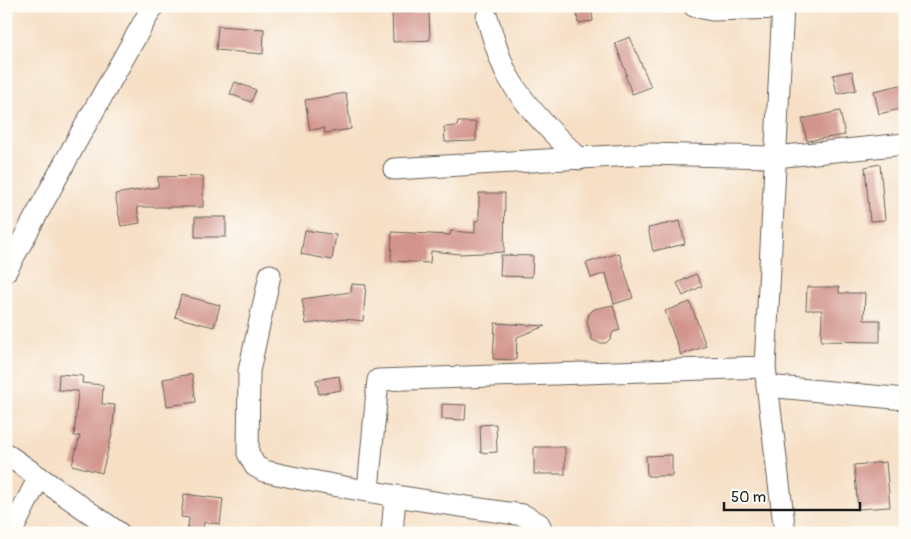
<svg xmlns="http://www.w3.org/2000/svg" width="911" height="539" font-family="Pangolin,sans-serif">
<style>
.building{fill:#d2948c}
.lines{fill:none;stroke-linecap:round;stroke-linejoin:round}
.street-casing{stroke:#686057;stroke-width:23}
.street{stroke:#fff;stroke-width:21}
</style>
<rect width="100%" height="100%" fill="#fdfcf7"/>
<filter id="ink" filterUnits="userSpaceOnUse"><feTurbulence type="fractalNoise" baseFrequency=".02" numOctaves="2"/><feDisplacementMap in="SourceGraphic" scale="10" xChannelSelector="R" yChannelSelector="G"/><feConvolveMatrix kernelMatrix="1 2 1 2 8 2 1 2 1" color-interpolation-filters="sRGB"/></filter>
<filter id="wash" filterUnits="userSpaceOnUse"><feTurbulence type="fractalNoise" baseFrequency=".0096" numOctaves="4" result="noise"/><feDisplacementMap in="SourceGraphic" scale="20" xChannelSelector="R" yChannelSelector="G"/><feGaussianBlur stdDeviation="1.12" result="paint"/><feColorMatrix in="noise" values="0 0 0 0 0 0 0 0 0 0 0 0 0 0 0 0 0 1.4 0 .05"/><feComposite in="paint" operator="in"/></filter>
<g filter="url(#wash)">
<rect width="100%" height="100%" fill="#f6dfc5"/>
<g id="blocks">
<g class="building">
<path d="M576 6H591L593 21 578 23Z"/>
<path d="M429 11 430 40 393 42 392 12Z"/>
<path d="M218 26 264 29 263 54 216 50Z"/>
<path d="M630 37 651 87 632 94 625 75H627L615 43Z"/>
<path d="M852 71 856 90 837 94 833 75Z"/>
<path d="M235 82 256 90 251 102 230 94Z"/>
<path d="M905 84V108L879 114 874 91Z"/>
<path d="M346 93 351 129 325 133 324 128 310 130 305 100Z"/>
<path d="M840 111 845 135 807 141 802 119Z"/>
<path d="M458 122H476V141L445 142 444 127 457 126Z"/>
<path d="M880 164 885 220 870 221 865 167Z"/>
<path d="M203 176V207H137L140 223 121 226 115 194 158 187V177Z"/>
<path d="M479 193H505L504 252 460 254 431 251 430 263 391 261 392 232 450 235 451 231 475 233V221H479Z"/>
<rect x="195" y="217" width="31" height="20"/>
<path d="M680 221 685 244 653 251 648 228Z"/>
<path d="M305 230 336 235 332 260 301 254Z"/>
<path d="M619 253 633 298 614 304 606 273 591 278 586 263Z"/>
<path d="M501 255 533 256 532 277 500 276Z"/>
<path d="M696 274 702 286 683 296 677 283Z"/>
<path d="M352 284 366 285 363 321 345 319 306 324 302 299 351 292Z"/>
<path d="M807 287H839V293H865L864 320H880V342L821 341 822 310H806Z"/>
<path d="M181 295 220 305 214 327 175 317Z"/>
<path d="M690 302 706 346 681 355 665 311Z"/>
<path d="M613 305 620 330 613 332 611 338 606 343H599L592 340 587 322 589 314 594 309Z"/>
<path d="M495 323 545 326 517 337 516 360 493 359Z"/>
<path d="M59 374 83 376 82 383 103 385 102 404 115 405 112 434 102 473 72 465 80 436H74L78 391 58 390Z"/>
<path d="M192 374 196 402 167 406 163 379Z"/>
<path d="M339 376 341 390 319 394 316 380Z"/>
<path d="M442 404 466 405 465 420 442 419Z"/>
<path d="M496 424 497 452 481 453 480 425Z"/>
<rect x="534" y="447" width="31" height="27"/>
<path d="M672 455V476H647L646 456Z"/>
<path d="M886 462 890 507 858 509 854 465Z"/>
<path d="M184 494 223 499 220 524 204 522 203 533H187L189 518 181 517Z"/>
</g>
</g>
</g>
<g filter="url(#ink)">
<use href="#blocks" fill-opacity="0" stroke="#686057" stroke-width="1"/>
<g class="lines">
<defs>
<g id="street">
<path d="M694 6 712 10 783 8"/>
<path d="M783 6 765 367 785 533"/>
<path d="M487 17C493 37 498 57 508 76 523 104 556 137 580 159"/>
<path d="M394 169 648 154 775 157 905 144"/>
<path d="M6 271 76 142 153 6"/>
<path d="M270 275 249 371 248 453 255 466 264 471C349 490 436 503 523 515L539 524 543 533"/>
<path d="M767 386 905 399"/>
<path d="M6 454 119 533"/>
<path d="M368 490 378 380 765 367"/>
<path d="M11 533 39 477"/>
<path d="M392 533 395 498"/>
</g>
</defs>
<use href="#street" class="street-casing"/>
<use href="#street" class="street"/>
</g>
</g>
<rect width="911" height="539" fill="none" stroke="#fdfcf7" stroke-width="25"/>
<path d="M724 502v8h136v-8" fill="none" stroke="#1c1c1c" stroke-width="2.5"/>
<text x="731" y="502" font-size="15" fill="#1c1c1c" stroke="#fdfcf7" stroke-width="4" paint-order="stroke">50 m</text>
</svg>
